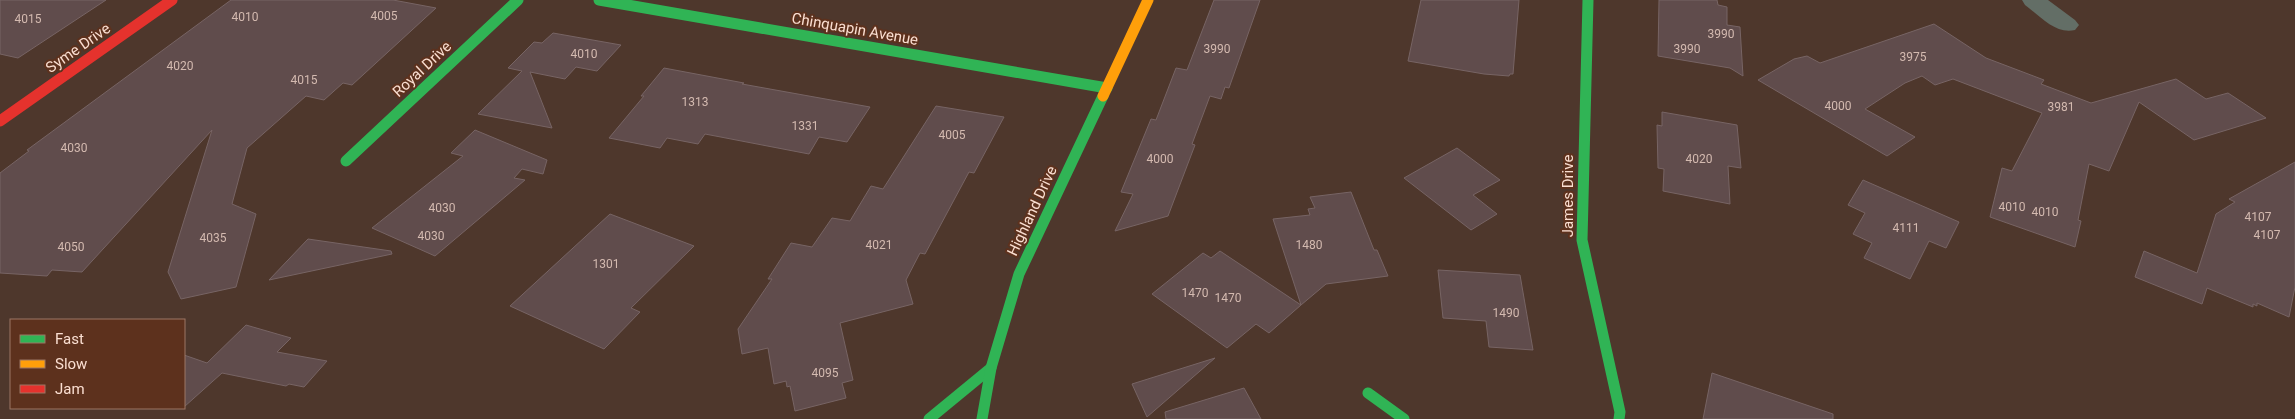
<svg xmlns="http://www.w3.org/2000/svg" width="2295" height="419" font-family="Roboto,sans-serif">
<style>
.building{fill:#604c4c;stroke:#776464}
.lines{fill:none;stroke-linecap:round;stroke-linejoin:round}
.street{fill:#636e66;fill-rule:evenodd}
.fast{stroke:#30b455;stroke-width:11}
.slow{stroke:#ff9f0a;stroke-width:11}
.jam{stroke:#e5322d;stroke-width:11}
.labels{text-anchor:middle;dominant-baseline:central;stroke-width:4;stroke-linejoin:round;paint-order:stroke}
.number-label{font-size:12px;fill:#d4bab0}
.street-label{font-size:15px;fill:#faded1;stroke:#5d311d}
</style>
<rect width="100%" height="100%" fill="#4e372c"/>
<g class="building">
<path d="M0 0H106L18 58 0 54Z"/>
<path d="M231 0H393L436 8 352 85 343 83 324 100 306 96 247 148 232 204 256 214 236 287 181 299 168 272 212 130 82 272 52 270 47 276 0 273V173L29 151 27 150Z"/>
<path d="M1214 0H1260L1229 88 1225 87 1221 99 1210 96 1192 144 1195 145 1168 216 1115 231 1133 194 1121 192 1151 119 1156 120 1176 68 1187 70Z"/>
<path d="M1421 0H1519L1513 74H1510L1509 76 1484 74 1408 61Z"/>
<path d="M1659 0H1717L1718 5 1727 7V25L1740 27 1743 76 1730 68 1658 56Z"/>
<path d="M1934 24 1986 58 2044 80 2041 84 2091 103 2176 79 2206 99 2228 93 2266 118 2194 140 2139 102 2109 171 2089 164 2078 220 2081 221 2075 247 1990 217 2002 168 2012 171 2042 113 1953 79 1935 85 1922 76 1905 83 1865 109 1915 137 1887 156 1758 80 1794 59 1807 56 1820 63Z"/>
<path d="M553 33 621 45 597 71 576 67 565 79 530 72 552 128 478 114 522 71 508 68 534 42 542 43Z"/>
<path d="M664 68 744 83 742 84 870 107 847 142 819 137 809 154 705 134 698 144 667 138 660 148 609 138 644 96H641Z"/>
<path d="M936 106 1004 117 974 173 969 172 925 254 920 253 906 280 913 304 840 323 853 380 842 383 846 398 795 411 790 386 787 387 786 381 774 384 768 348 742 354 738 329 772 279H768L791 243 812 247 832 218 850 221 871 186 883 189Z"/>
<path d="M1662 112 1737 125 1741 168 1728 166 1730 204 1663 191 1664 169 1658 168 1657 125 1662 126Z"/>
<path d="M475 130 547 160 543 174 522 169 514 178 525 180 435 256 372 228 463 156 451 153Z"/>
<path d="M1457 148 1500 180 1473 195 1497 214 1471 230 1404 178Z"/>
<path d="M2295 162V287L2289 317 2257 303V306L2253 304V307L2207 288 2202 304 2135 277 2144 251 2197 273 2216 214 2235 202 2229 199Z"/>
<path d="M1863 180 1959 222 1946 248 1929 241 1910 279 1864 258 1872 243 1853 234 1865 213 1848 205Z"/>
<path d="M1351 192 1374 250H1377L1388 276 1326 284 1301 305 1273 219 1310 215 1308 209 1315 208 1310 197Z"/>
<path d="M610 214 694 246 631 308 640 312 604 349 510 306Z"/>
<path d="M308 239 391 251 392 254 269 280Z"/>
<path d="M1220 251 1301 305 1269 333 1256 324 1227 348 1152 294 1203 253 1211 258Z"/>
<path d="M1438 270 1520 275 1533 350 1489 347 1486 321 1443 318Z"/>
<path d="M246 325 291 338 277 352 327 361 304 387 289 384 286 386 222 373 184 407V355L207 363Z"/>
<path d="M1215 358 1147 417 1132 384Z"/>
<path d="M1712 373 1833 414V419H1703Z"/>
<path d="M1244 388 1261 419H1166L1165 412Z"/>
</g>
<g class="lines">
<path class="street" d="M2022 0H2048L2075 20 2079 25 2075 30C2056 35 2040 16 2025 5Z"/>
<g class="fast">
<path d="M599 0 1107 88"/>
<path d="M1588 0 1582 240 1620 412 1619 419"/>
<path d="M346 161 518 0"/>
<path d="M1368 393 1404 419"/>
<path d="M929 419 991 368"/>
<path d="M982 419 991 368 1019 274 1103 96"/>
</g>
<path class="slow" d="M1103 96 1148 0"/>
<path class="jam" d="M0 121 172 0"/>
</g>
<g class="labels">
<g class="number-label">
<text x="384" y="16">4005</text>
<text x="245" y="17">4010</text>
<text x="28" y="19">4015</text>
<text x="1721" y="34">3990</text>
<text x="1217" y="49">3990</text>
<text x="1687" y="49">3990</text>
<text x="584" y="54">4010</text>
<text x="1913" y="57">3975</text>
<text x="180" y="66">4020</text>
<text x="304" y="80">4015</text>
<text x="695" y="102">1313</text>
<text x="1838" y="106">4000</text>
<text x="2061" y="107">3981</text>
<text x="805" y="126">1331</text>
<text x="952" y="135">4005</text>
<text x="74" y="148">4030</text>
<text x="1160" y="159">4000</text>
<text x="1699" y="159">4020</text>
<text x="2012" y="207">4010</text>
<text x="442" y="208">4030</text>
<text x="2045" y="212">4010</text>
<text x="2258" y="217">4107</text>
<text x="1906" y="228">4111</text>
<text x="2267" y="235">4107</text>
<text x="431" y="236">4030</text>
<text x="213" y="238">4035</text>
<text x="879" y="245">4021</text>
<text x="1309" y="245">1480</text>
<text x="71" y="247">4050</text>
<text x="606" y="264">1301</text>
<text x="1195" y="293">1470</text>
<text x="1228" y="298">1470</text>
<text x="1506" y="313">1490</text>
<text x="825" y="373">4095</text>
</g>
<g class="street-label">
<text transform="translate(855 29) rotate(10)">Chinquapin Avenue</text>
<text transform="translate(78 48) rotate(-35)">Syme Drive</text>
<text transform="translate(422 69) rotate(-43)">Royal Drive</text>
<text transform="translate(1568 196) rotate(-90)">James Drive</text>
<text transform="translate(1032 211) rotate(-65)">Highland Drive</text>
</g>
</g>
<rect x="10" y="319" width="175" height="90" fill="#5d311d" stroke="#9c7665"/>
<rect x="20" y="335" width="25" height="8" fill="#30b455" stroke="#9c7665"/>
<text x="55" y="344" font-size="15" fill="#faded1">Fast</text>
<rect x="20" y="360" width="25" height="8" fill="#ff9f0a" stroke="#9c7665"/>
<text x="55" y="369" font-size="15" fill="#faded1">Slow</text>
<rect x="20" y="385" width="25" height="8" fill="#e5322d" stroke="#9c7665"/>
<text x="55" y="394" font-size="15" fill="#faded1">Jam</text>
</svg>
